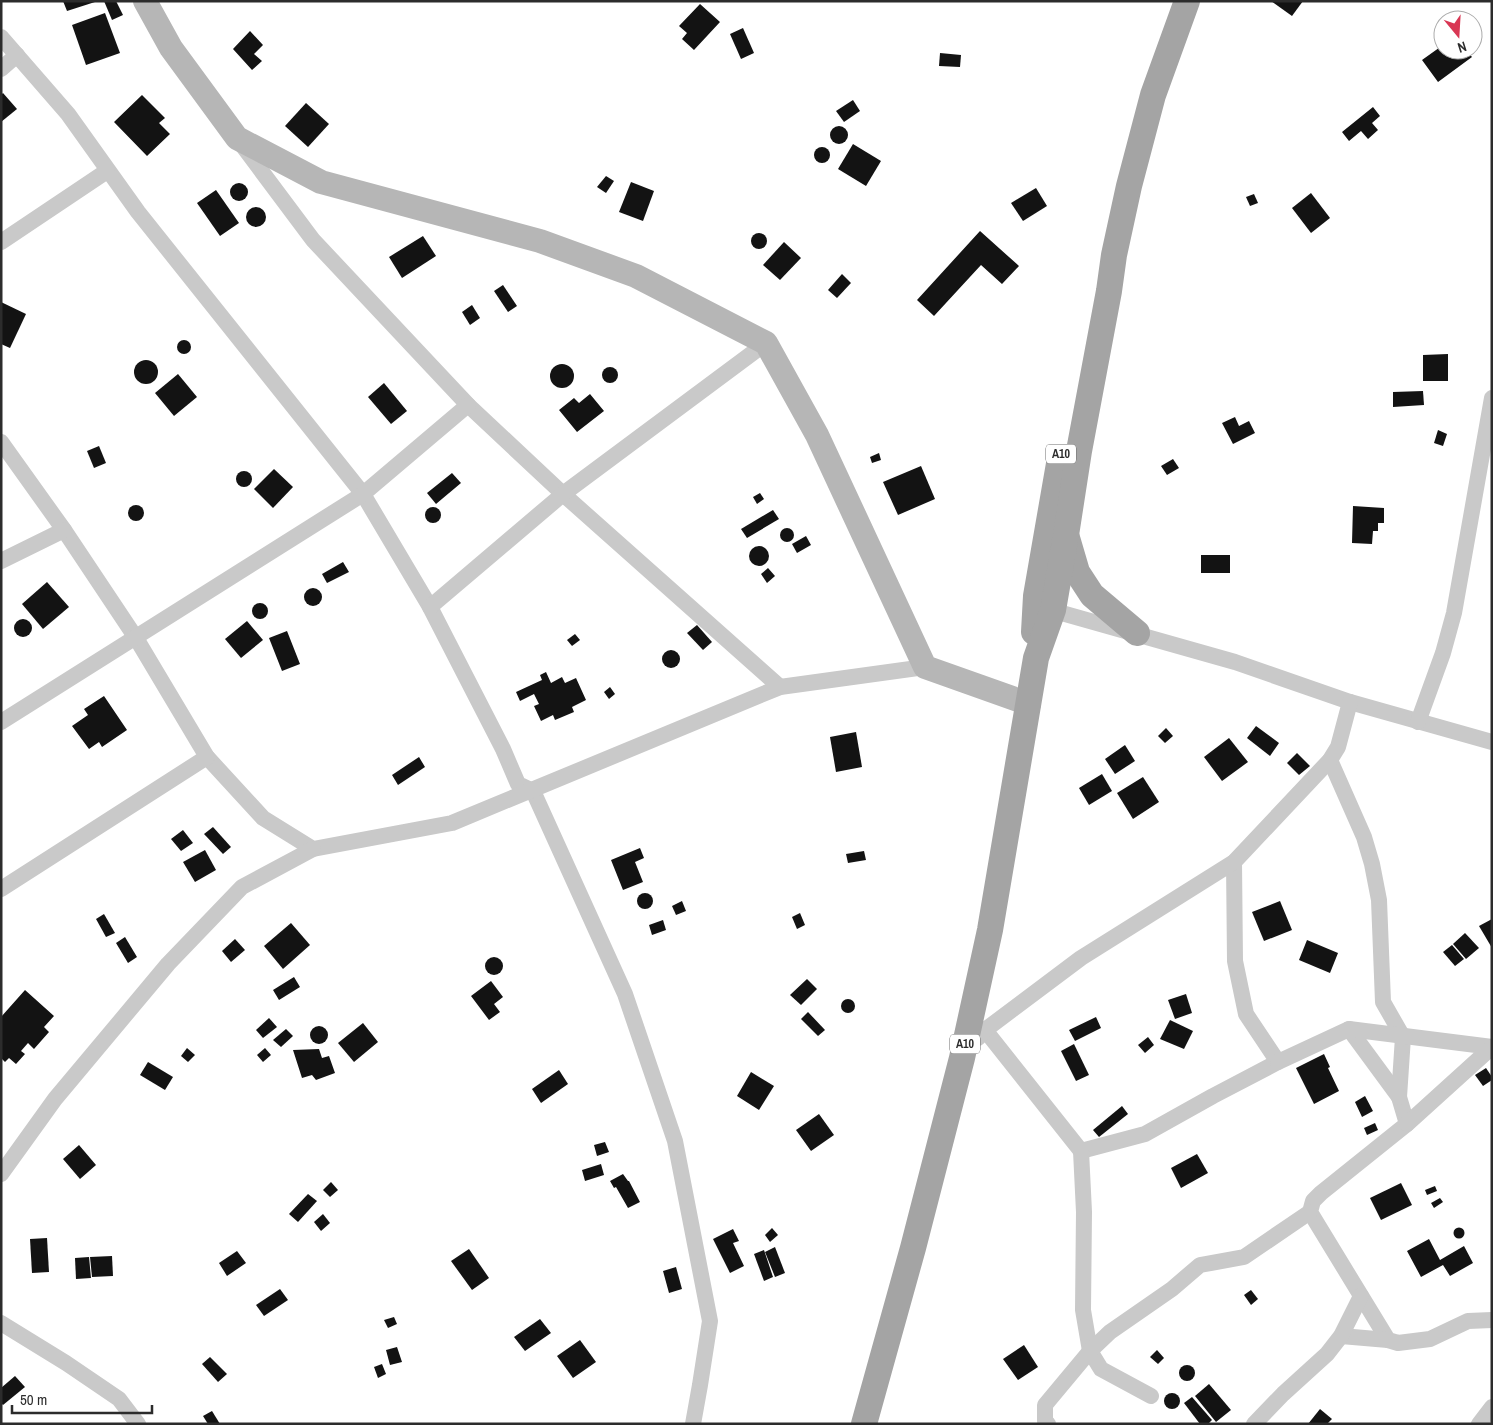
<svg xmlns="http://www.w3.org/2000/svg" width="1493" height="1425" font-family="'Archivo Narrow',sans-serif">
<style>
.building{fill:#131313}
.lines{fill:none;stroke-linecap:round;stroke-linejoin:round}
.street{stroke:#c9c9c9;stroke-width:16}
.secondary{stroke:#b6b6b6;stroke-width:24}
.primary{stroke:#a4a4a4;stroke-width:26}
.labels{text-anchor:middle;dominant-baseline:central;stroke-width:5;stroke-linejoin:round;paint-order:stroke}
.shield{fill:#fff;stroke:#6b6b6b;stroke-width:1}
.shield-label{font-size:12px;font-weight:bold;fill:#2c2c2c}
</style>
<rect width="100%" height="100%" fill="#fff"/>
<g class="building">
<path d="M63 1H95V2L67 11Z"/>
<path d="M104 1H116L123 15 112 20Z"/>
<path d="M1271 1H1303L1292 16Z"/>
<path d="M700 4 720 22 694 50 682 39 687 33 679 26Z"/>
<path d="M105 13 120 53 86 65 72 25Z"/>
<path d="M743 28 754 53 741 59 730 34Z"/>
<path d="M250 31 263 45 254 54 262 61 252 70 233 49Z"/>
<path d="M1443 45V50H1466L1472 57 1438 82 1422 60Z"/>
<path d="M940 53 961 55 960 67 939 66Z"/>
<path d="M3 93 17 109 1 122V95Z"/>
<path d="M142 95 165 118 159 123 170 134 147 156 114 122Z"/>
<path d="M853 100 860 111 844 122 836 111Z"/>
<path d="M306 103 329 124 308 147 285 126Z"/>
<path d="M1373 107 1380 116 1372 123 1378 130 1368 139 1361 131 1349 141 1342 132Z"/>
<circle cx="839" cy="135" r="9"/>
<path d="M853 144 881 161 866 186 838 169Z"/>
<circle cx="822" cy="155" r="8"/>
<path d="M606 176 614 181 606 193 597 187Z"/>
<path d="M631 182 654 191 643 221 619 212Z"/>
<circle cx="239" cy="192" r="9"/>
<path d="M1036 188 1047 206 1023 221 1011 203Z"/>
<path d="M216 190 239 223 220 236 197 203Z"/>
<path d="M1311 193 1330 218 1311 233 1292 208Z"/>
<path d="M1254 194 1258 203 1250 206 1246 197Z"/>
<circle cx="256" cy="217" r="10"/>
<path d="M980 231 1019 266 1002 284 981 265 934 316 917 300Z"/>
<circle cx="759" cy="241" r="8"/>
<path d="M423 236 436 256 402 278 389 257Z"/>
<path d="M784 242 801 258 780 280 763 265Z"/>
<path d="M842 274 851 283 837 298 828 290Z"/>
<path d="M503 285 517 306 508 312 494 291Z"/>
<path d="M1 302 26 314 10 348 1 344Z"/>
<path d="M472 305 480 318 470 325 462 312Z"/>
<circle cx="184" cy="347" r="7"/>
<path d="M1448 354V381H1423V355Z"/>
<circle cx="146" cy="372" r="12"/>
<circle cx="562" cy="376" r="12"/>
<circle cx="610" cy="375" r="8"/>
<path d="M178 374 197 397 174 416 155 393Z"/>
<path d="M384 383 407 411 391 424 368 397Z"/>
<path d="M1423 391 1424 405 1393 407V392Z"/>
<path d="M590 394 604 411 577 432 559 410 574 398 579 403Z"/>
<path d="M1235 417 1239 426 1249 421 1255 433 1233 444 1222 423Z"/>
<path d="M1438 430 1447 434 1443 446 1434 443Z"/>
<path d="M99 446 106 463 94 468 87 451Z"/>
<path d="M879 453 881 460 872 463 870 457Z"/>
<path d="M1173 459 1179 468 1167 475 1161 466Z"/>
<path d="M921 466 935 499 898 515 883 482Z"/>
<path d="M274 469 293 487 273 508 254 489Z"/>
<circle cx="244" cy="479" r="8"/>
<path d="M452 473 461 483 436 504 427 493Z"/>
<path d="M760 493 764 499 757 504 753 497Z"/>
<circle cx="136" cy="513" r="8"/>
<path d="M1353 506 1384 508V523H1378V531H1373L1372 544 1352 543Z"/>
<circle cx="433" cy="515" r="8"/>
<path d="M773 510 779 519 747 538 741 529Z"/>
<circle cx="787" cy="535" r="7"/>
<path d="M806 536 811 545 797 553 792 544Z"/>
<circle cx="759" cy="556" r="10"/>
<rect x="1201" y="555" width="29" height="18"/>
<path d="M343 562 349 572 327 583 322 574Z"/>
<path d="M768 568 775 576 767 583 761 574Z"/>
<path d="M47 582 69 607 43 629 22 604Z"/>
<circle cx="313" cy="597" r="9"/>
<circle cx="260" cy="611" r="8"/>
<circle cx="23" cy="628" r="9"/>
<path d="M247 621 263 640 241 658 225 639Z"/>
<path d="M697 625 712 642 703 650 687 633Z"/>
<path d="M287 631 300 664 282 671 269 638Z"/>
<path d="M575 634 580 640 572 646 567 640Z"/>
<circle cx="671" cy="659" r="9"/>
<path d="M546 672 551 683 562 677 565 683 576 678 586 700 572 707 574 712 555 720 553 715 541 721 534 706 539 704 534 694 520 701 516 692 542 680 540 675Z"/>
<path d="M610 687 615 694 609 699 604 692Z"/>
<path d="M104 696 127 730 102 747 99 742 89 749 72 726 88 715 84 709Z"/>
<path d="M1256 726 1279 743 1270 756 1247 738Z"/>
<path d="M1166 728 1173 736 1165 743 1158 736Z"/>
<path d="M856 732 862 767 836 772 830 737Z"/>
<path d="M1229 738 1248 762 1222 781 1204 757Z"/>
<path d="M1125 745 1135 761 1115 774 1105 759Z"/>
<path d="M1297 753 1310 766 1299 775 1287 763Z"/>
<path d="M419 757 425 767 398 785 392 775Z"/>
<path d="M1102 774 1112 791 1089 805 1079 788Z"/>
<path d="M1143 777 1159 802 1133 819 1117 793Z"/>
<path d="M213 827 231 847 223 854 204 834Z"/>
<path d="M183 830 193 843 181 851 171 839Z"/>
<path d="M640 848 644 858 635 862 643 882 623 890 611 860Z"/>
<path d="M205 850 216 870 195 882 183 862Z"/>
<path d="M864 851 866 860 848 863 846 854Z"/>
<circle cx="645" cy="901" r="8"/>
<path d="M682 901 686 911 676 915 672 906Z"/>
<path d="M1280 901 1292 930 1264 941 1252 912Z"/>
<path d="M800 913 805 925 797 929 792 917Z"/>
<path d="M104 914 115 933 106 937 96 919Z"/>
<path d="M1492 919V948L1479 926Z"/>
<path d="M663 920 666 930 652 935 649 925Z"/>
<path d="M291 923 310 945 283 969 264 946Z"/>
<path d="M1465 933 1479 948 1466 959 1453 944Z"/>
<path d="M125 937 137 957 128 963 116 943Z"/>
<path d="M235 939 245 950 231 962 222 951Z"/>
<path d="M1307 940 1338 953 1330 973 1299 960Z"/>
<path d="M1452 945 1464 959 1455 966 1443 952Z"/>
<circle cx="494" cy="966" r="9"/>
<path d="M294 977 300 987 279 1000 273 990Z"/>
<path d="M807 979 817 989 801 1005 790 995Z"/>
<path d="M491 981 503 997 494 1004 500 1012 489 1020 471 996Z"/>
<path d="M25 990 54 1016 44 1027 49 1032 34 1049 28 1043 21 1051 25 1054 16 1064 9 1058 5 1062 1 1058V1017Z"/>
<path d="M1186 994 1192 1013 1175 1019 1168 1000Z"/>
<circle cx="848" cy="1006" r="7"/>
<path d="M808 1012 825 1030 818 1036 801 1019Z"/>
<path d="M1096 1017 1101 1028 1075 1041 1069 1030Z"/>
<path d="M269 1018 277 1027 263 1038 256 1030Z"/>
<path d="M1170 1020 1193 1031 1184 1049 1160 1039Z"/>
<path d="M363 1023 378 1042 354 1062 338 1043Z"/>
<circle cx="319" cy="1035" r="9"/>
<path d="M286 1029 293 1036 281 1047 273 1040Z"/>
<path d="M1148 1037 1154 1045 1145 1053 1138 1045Z"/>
<path d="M1074 1044 1089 1075 1076 1081 1061 1051Z"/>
<path d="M187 1048 195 1055 188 1062 181 1056Z"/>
<path d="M265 1048 271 1055 263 1062 257 1055Z"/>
<path d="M319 1049 322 1058 329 1056 335 1073 316 1080 312 1075 302 1078 293 1050Z"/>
<path d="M1324 1054 1330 1067 1328 1068 1339 1091 1314 1104 1296 1068Z"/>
<path d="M148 1062 173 1077 165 1090 140 1075Z"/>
<path d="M1486 1068 1492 1077V1080L1483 1086 1475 1075Z"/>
<path d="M559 1070 568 1084 541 1103 532 1089Z"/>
<path d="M751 1072 774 1086 759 1110 737 1096Z"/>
<path d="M1365 1096 1373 1111 1362 1117 1355 1102Z"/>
<path d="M1122 1106 1128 1114 1099 1137 1093 1130Z"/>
<path d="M819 1114 834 1135 811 1151 796 1130Z"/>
<path d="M1375 1123 1378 1130 1367 1135 1364 1128Z"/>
<path d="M605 1142 609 1152 597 1156 594 1145Z"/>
<path d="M79 1145 96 1165 80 1179 63 1159Z"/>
<path d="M1197 1154 1208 1173 1181 1188 1171 1168Z"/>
<path d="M601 1164 604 1175 585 1181 582 1170Z"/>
<path d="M623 1174 628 1181H629L640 1202 628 1208 616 1187 614 1188 610 1181Z"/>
<path d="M331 1182 338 1190 330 1197 323 1190Z"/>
<path d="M1401 1183 1412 1205 1381 1220 1370 1198Z"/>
<path d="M1435 1186 1437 1191 1427 1195 1425 1190Z"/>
<path d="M308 1194 317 1201 298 1222 289 1214Z"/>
<path d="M1440 1198 1443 1202 1434 1208 1431 1203Z"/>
<path d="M323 1214 330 1223 321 1231 314 1222Z"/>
<circle cx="1459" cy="1233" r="5.5"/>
<path d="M772 1228 778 1235 770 1242 765 1235Z"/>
<path d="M733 1229 739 1241 733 1243 744 1266 730 1273 713 1239Z"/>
<path d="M47 1238 49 1272 32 1273 30 1239Z"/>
<path d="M1429 1239 1440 1260 1464 1246 1473 1263 1450 1276 1443 1265 1421 1277 1407 1251Z"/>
<path d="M775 1247 785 1273 775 1277 765 1252Z"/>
<path d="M469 1249 489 1278 472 1290 451 1261Z"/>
<path d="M764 1250 773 1277 764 1281 754 1254Z"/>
<path d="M237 1251 246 1263 227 1276 219 1263Z"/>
<path d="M112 1256 113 1276 92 1277 90 1257Z"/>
<path d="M89 1257 91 1278 76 1279 75 1258Z"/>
<path d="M676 1267 682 1289 669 1293 663 1271Z"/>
<path d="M280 1289 288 1300 264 1316 256 1305Z"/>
<path d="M1251 1290 1258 1299 1251 1305 1244 1295Z"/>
<path d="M394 1317 397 1324 388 1328 384 1320Z"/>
<path d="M540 1319 551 1333 525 1351 514 1337Z"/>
<path d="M580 1340 596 1362 573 1378 557 1356Z"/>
<path d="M1024 1345 1038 1367 1018 1380 1003 1359Z"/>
<path d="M397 1347 402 1362 390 1365 386 1350Z"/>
<path d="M1157 1350 1164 1358 1158 1364 1150 1357Z"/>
<path d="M210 1357 227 1374 218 1382 202 1364Z"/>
<path d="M382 1364 386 1374 378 1378 374 1367Z"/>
<circle cx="1187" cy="1373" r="8"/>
<path d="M15 1376 25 1387 3 1405 1 1403V1388Z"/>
<path d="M1209 1384 1231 1410 1216 1422 1195 1396Z"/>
<circle cx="1172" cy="1401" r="8"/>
<path d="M1192 1397 1212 1420 1208 1424H1200L1184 1403Z"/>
<path d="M1320 1409 1332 1419 1327 1424H1308Z"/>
<path d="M212 1411 220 1424H208L203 1416Z"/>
</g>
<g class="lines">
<g class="street">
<path d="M1 37 68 114 138 212 363 494 430 607 503 749 518 784 533 791 625 994 675 1141 710 1321 700 1385 693 1424"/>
<path d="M1 69 17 55"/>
<path d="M239 141 313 240 468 405 563 494 780 687"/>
<path d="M1 242 107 171"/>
<path d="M1 442 64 530 136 638 207 757 263 818 313 849 452 823 780 687 925 667"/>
<path d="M1 561 64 530"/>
<path d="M430 607 563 494 766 343"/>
<path d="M1044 608 1235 662 1350 702 1492 742"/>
<path d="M1 722 363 494 468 405"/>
<path d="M1418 722 1443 653 1454 613 1492 398"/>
<path d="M1330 760 1364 837 1372 864 1379 900 1383 1002 1403 1037 1399 1097 1407 1124 1321 1193 1313 1201 1310 1212 1388 1340 1398 1343 1430 1339 1468 1321 1492 1320"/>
<path d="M1 889 207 757"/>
<path d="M1349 1029 1399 1097"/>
<path d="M985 1030 1081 1151 1145 1134 1213 1096 1278 1062 1246 1014 1235 961 1234 862"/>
<path d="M978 1038 985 1030 1081 958 1234 862 1330 760 1338 747 1350 702"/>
<path d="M1278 1062 1349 1029 1492 1047"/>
<path d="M1407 1124 1492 1047"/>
<path d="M1081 1151 1084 1212 1083 1310 1090 1351 1101 1369 1151 1396"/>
<path d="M1 1174 55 1099 168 964 242 887 313 849"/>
<path d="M1 1323 66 1363 119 1399 138 1424"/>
<path d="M1341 1336 1388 1340"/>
<path d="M1048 1424 1045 1421V1405L1090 1351 1110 1332 1172 1289 1200 1265 1244 1257 1310 1212"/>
<path d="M1254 1424 1283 1394 1327 1354 1341 1336 1361 1296"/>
<path d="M1479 1424 1492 1407"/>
</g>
<path class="secondary" d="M145 1 171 48 237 138 321 182 540 241 636 276 766 343 817 435 925 667 1029 704"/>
<g class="primary">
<path d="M1067 538 1077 572 1092 595 1137 633"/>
<path d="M1034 632 1036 596 1060 458"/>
<path d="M864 1424 913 1248 962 1058 990 930 1036 658 1053 610 1066 535 1079 451 1109 291 1114 255 1129 186 1153 95 1187 1"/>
</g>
</g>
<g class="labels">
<g class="shield">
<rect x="1046" y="444.5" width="30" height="19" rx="4"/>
<rect x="950" y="1034.5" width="30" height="19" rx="4"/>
</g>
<g class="shield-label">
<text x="1061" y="454">A10</text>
<text x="965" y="1044">A10</text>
</g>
</g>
<rect width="1493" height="1425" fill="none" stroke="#2c2c2c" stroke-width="5"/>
<g transform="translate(1458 35) rotate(162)"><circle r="24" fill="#ffffff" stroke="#ababab"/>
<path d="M0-4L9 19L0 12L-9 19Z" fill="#d93754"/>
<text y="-8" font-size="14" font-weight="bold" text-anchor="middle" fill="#2c2c2c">N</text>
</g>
<path d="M12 1405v8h140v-8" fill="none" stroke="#2c2c2c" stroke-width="2.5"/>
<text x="20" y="1405" font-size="15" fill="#2c2c2c" stroke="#ffffff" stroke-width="4" paint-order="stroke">50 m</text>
</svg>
